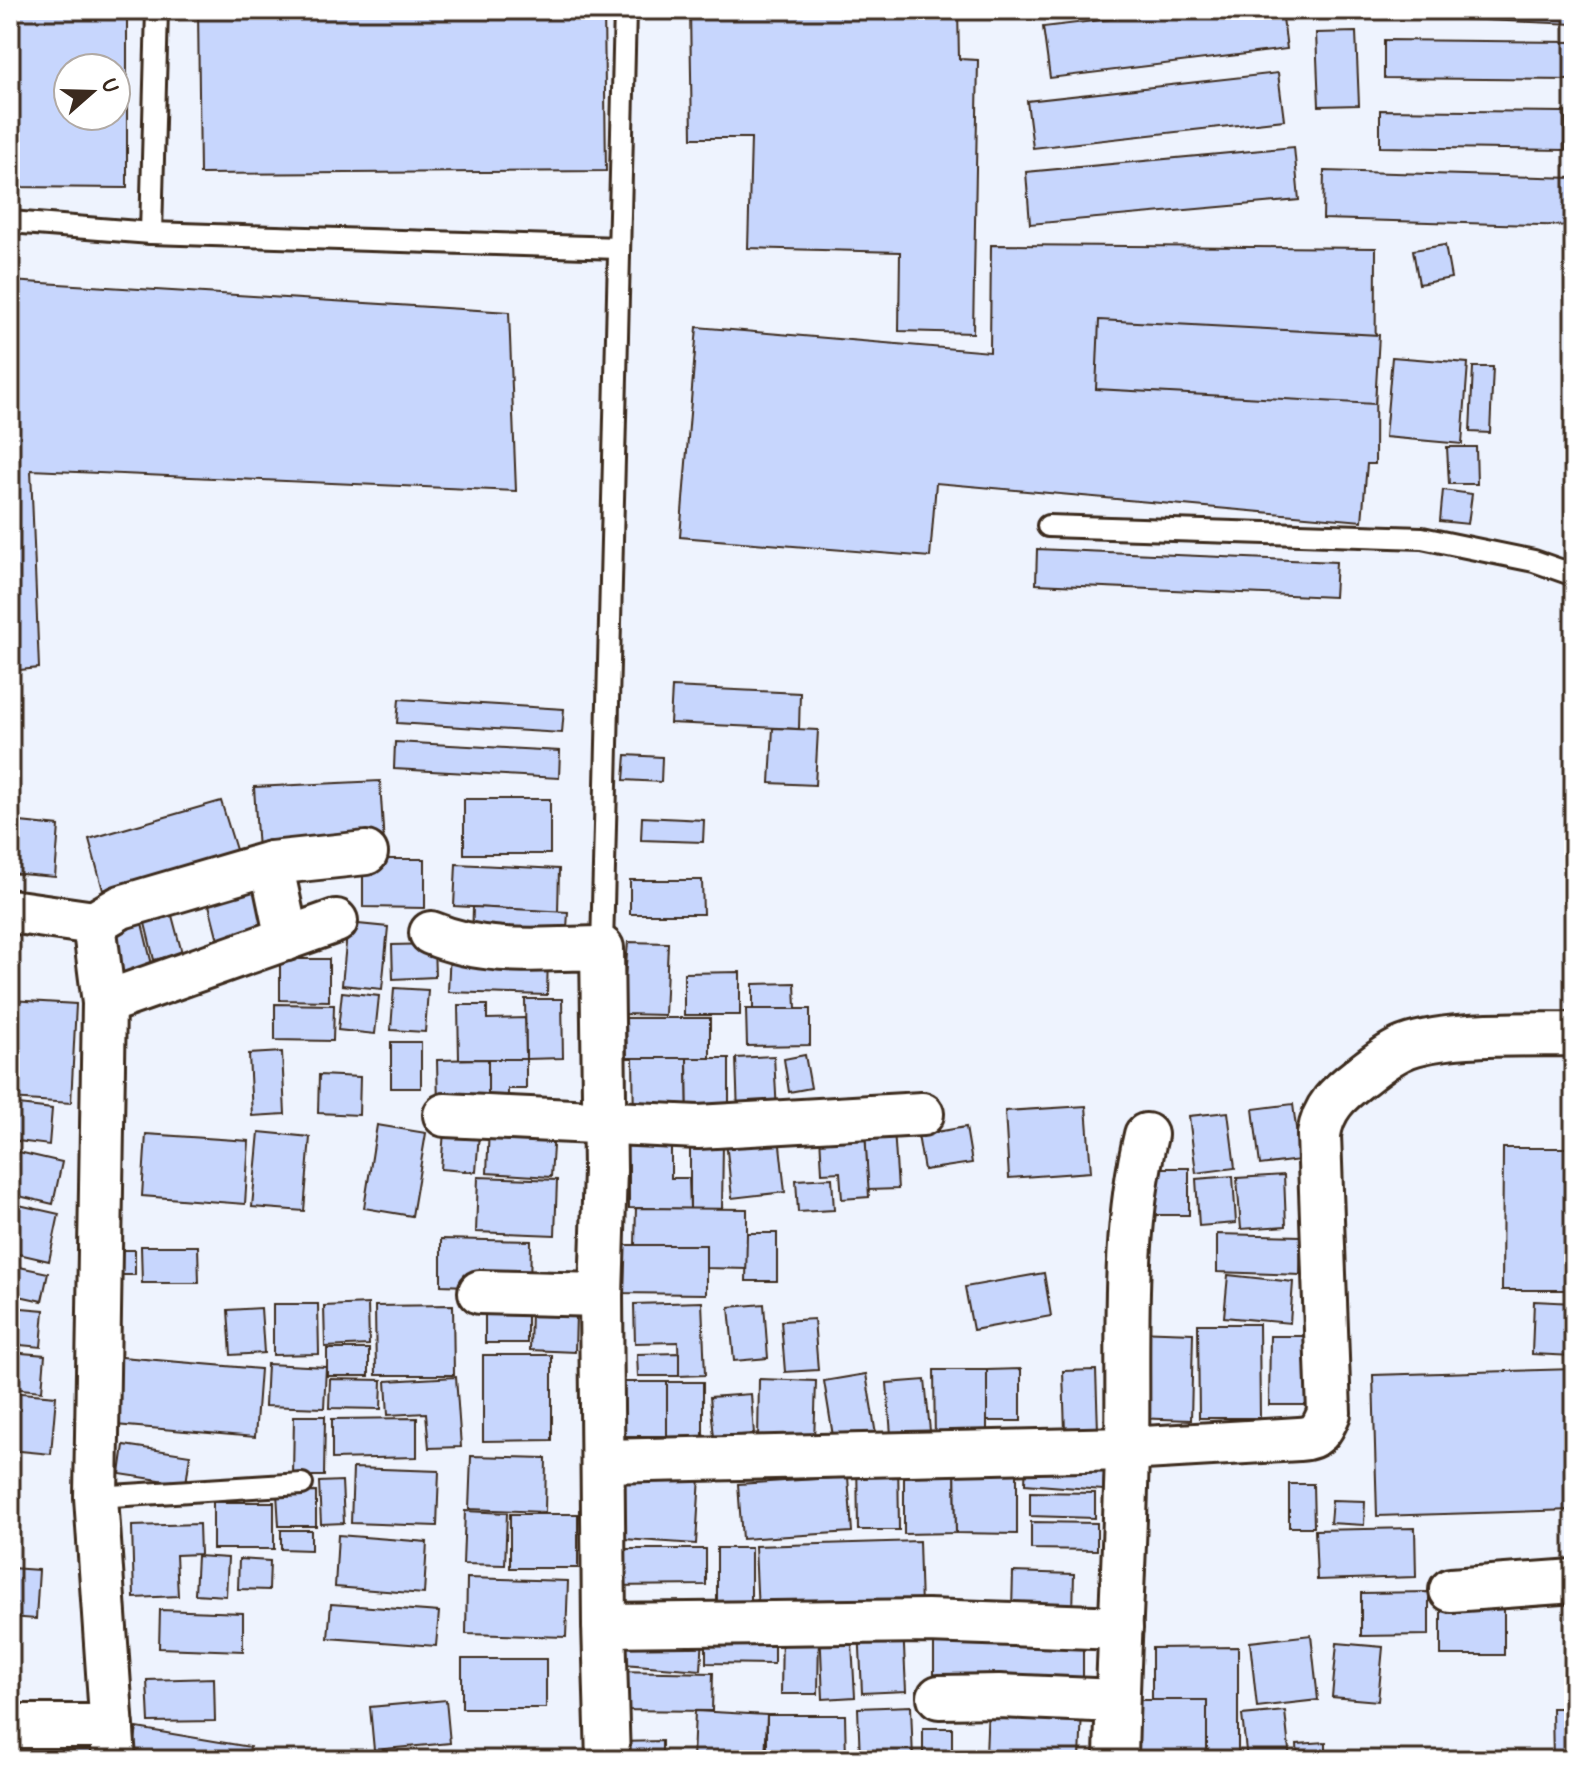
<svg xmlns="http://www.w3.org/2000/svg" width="1584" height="1770" font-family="'Patrick Hand',sans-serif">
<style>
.building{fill:#c7d6fd;stroke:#3b2a1e;stroke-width:2;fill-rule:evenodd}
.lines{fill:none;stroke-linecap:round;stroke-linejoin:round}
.service-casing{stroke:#3b2a1e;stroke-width:26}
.minor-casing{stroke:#3b2a1e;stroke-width:48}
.service{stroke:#fff;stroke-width:20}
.minor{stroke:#fff;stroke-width:42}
</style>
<rect width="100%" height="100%" fill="#eef3fe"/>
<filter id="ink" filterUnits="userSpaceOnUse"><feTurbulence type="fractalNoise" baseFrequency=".0125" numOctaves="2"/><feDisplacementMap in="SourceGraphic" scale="16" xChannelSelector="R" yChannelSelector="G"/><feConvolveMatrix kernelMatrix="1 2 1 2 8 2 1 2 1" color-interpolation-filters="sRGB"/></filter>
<g filter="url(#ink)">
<g class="building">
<path d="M10 10H127V188L10 187ZM68 68H116V116H68Z"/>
<path d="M198 10H604L606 171 200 174Z"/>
<path d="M690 10H958L959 59 978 60 973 333 899 331 900 252 748 248 751 138H692Z"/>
<path d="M1186 10H1282L1287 49 1050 78 1043 27Z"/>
<path d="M1330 10H1574V24L1330 13Z"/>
<path d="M1356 32 1359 105 1319 106 1316 33Z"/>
<path d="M1384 40 1574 42V80L1384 78Z"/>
<path d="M1278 73 1284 120 1033 148 1027 101Z"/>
<path d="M1380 110 1565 112V150L1380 147Z"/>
<path d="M1294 147 1299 200 1030 224 1026 172Z"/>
<path d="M1324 171 1574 178V226L1323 219Z"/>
<path d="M991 245 1376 248 1375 464H1367L1362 521 936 483 930 557 680 537 697 327 990 352Z"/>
<path d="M1445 245 1451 278 1419 284 1413 250Z"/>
<path d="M10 281 509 312 516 491 31 470 39 668 10 671Z"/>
<path d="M1099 320 1379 335 1375 404 1096 389Z"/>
<path d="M1392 357 1468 363 1462 444 1385 437Z"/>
<path d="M1473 367H1493L1490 433 1470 432Z"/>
<path d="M1447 447H1476L1477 484H1449Z"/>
<path d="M1443 490 1472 494 1468 524 1440 521Z"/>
<path d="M1037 549 1336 562 1334 597 1036 584Z"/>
<path d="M672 687 800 693 799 729 670 723Z"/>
<path d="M399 699 564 709 562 733 397 723Z"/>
<path d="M773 728 818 730 815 785 770 783Z"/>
<path d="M395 742 560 751 559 778 394 769Z"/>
<path d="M626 755 662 757 661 782 624 780Z"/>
<path d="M380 781 384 845 258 851 254 787Z"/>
<rect x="464" y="799" width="86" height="55"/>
<path d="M221 801 237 853 103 890 89 839Z"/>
<path d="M642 817 704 820 703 842 641 840Z"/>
<path d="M10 821 59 826 55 877 10 873Z"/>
<path d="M363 859H425V908L363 907Z"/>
<path d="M456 864 559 869 558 912 454 906Z"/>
<path d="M266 870 280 930 219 944 204 885Z"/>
<path d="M630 880H702L703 914H630Z"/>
<path d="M473 907 568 912 566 946 472 942Z"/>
<path d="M170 908 182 953 154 960 143 915Z"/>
<path d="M140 915 154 973 114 983 100 925Z"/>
<path d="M348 923 388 927 382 989 342 985Z"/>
<path d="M628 942 668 943 665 1015 622 1014Z"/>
<path d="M434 944 435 977 393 979 392 945Z"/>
<path d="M450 951 548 954 547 995 448 992Z"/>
<path d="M280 959H329V1001L280 1000Z"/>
<path d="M740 972V1015H684V973Z"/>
<path d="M795 983 796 1009H753V984Z"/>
<path d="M394 988 428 990 425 1032 391 1030Z"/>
<path d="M342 992 379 996 375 1034 338 1030Z"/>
<path d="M525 999H562L563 1058 526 1059Z"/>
<path d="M10 1000 76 1004 71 1103 10 1099Z"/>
<path d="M275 1004 334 1005 333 1041 275 1040Z"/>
<path d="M458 1005H487V1019L525 1018 526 1059H459Z"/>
<path d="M746 1009H810V1045L747 1046Z"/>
<path d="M626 1018H710V1058H627Z"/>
<rect x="391" y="1042" width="30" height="46"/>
<path d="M282 1052 285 1114 252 1116 249 1054Z"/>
<path d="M805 1055 811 1088 789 1092 784 1059Z"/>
<path d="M774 1056 777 1113 738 1115 736 1058Z"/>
<path d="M633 1058H687L688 1121H634Z"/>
<path d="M687 1058H729V1121H688Z"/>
<path d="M488 1059V1106H438L437 1060Z"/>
<path d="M488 1059H526V1089H508V1099H488Z"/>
<path d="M319 1075 360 1077 359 1115 318 1113Z"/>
<path d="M10 1104 52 1109 49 1145 10 1140Z"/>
<path d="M1293 1104 1300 1160 1260 1165 1253 1109Z"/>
<path d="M1086 1106 1091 1172 1009 1178 1005 1111Z"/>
<path d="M1228 1112 1235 1168 1196 1173 1189 1116Z"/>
<path d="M377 1125 426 1133 412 1216 364 1208Z"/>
<path d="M489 1127 554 1131 551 1177 487 1173Z"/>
<path d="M966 1127 972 1163 924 1170 918 1135Z"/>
<path d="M894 1129 898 1189 868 1190 865 1131Z"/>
<path d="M444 1131 479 1134 476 1172 441 1169Z"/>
<path d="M865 1131 869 1197 842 1199 840 1172 822 1173 820 1134Z"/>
<path d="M259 1132 310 1137 304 1211 252 1207Z"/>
<path d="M146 1134 249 1141 245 1204 142 1196Z"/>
<path d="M779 1136 785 1192 732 1198 726 1141Z"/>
<path d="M690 1143H723L722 1209H690Z"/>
<path d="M618 1146 671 1147V1178H689L690 1209 629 1208V1165H618Z"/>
<path d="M1503 1148H1574V1290H1502Z"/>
<path d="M10 1150 62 1162 53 1204 10 1194Z"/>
<path d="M1139 1168H1189V1215H1155V1189Z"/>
<path d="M1284 1175 1286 1226 1241 1229 1237 1178Z"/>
<path d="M1233 1176 1236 1223 1199 1226 1196 1179Z"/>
<path d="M478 1177 557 1180 555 1235 476 1232Z"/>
<path d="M832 1178 834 1210 798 1212 796 1180Z"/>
<path d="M10 1203 59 1214 49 1261 10 1252Z"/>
<path d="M636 1208 747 1209V1269L706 1268V1245H635Z"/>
<path d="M747 1233H777V1281H746Z"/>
<path d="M1217 1234 1301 1236 1300 1275 1217 1272Z"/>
<path d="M441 1239 531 1241 530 1288 441 1285Z"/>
<path d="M616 1245H706V1294L616 1293Z"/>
<path d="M141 1246H198L199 1283H142Z"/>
<rect x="108" y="1250" width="27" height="25"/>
<path d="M10 1265 48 1273 42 1301 10 1294Z"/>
<path d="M1044 1273 1051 1316 973 1330 965 1287Z"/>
<path d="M1228 1275 1293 1282 1290 1323 1224 1317Z"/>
<rect x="485" y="1300" width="42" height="43"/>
<path d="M1534 1301 1574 1303V1356L1532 1354Z"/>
<path d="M702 1302 705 1375 679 1376 678 1342 635 1343 634 1304Z"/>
<path d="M273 1304H318L319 1354 273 1355Z"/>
<path d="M368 1304 369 1345 325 1347 324 1306Z"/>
<path d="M764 1304 768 1358 734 1361 729 1307Z"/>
<path d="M453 1305 454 1375H376L375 1306Z"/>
<path d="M10 1307 44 1310 41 1347 10 1344Z"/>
<path d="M261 1308 264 1353 231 1355 228 1310Z"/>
<path d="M531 1311 576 1313 575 1352 530 1350Z"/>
<path d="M814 1319 818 1370 785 1372 781 1321Z"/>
<path d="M1198 1324H1259L1260 1418H1199Z"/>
<path d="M1135 1331 1193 1333 1191 1420 1133 1418Z"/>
<path d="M1270 1336H1314L1313 1405H1269Z"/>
<rect x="327" y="1349" width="42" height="27"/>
<path d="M10 1352 45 1355 42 1391 10 1388Z"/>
<path d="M679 1353V1376H638L637 1354Z"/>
<path d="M483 1355H552V1440L483 1441Z"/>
<path d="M110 1356 260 1369 255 1437 104 1424Z"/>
<path d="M267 1364 326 1367 324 1408 265 1406Z"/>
<path d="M1021 1369V1421H987V1370Z"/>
<path d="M1574 1369V1510L1377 1516 1373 1375Z"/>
<path d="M934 1370H987V1441H935Z"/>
<path d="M1096 1370 1098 1431 1065 1432 1063 1371Z"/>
<path d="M866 1374 876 1435 834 1442 824 1381Z"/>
<path d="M456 1377 461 1447 429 1448 426 1413 388 1415 386 1381Z"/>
<path d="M330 1379 382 1380 381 1409 329 1408Z"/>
<path d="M759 1379 816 1381 814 1443 758 1441Z"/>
<path d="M925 1380 930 1431 891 1435 887 1383Z"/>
<rect x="618" y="1382" width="49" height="54"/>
<rect x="667" y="1382" width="36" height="64"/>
<path d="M10 1392 56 1396 51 1454 10 1450Z"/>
<path d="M751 1394 754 1434 714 1437 710 1397Z"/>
<path d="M294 1416H325L324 1476H293Z"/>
<path d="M417 1418V1457L332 1459V1419Z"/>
<path d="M124 1445 190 1455 186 1484 120 1474Z"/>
<path d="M904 1454H955L956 1533 904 1534Z"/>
<path d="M955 1454H1017V1534L956 1533Z"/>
<path d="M857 1455 898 1456 899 1530H858Z"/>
<path d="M471 1456 546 1458 545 1512 469 1509Z"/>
<path d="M1026 1456 1105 1462 1103 1490 1025 1484Z"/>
<path d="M353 1468 439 1471 437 1526 351 1523Z"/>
<path d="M615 1470 700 1476 696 1544 610 1538Z"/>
<path d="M848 1477 852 1532 742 1539 738 1484Z"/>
<path d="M342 1481 344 1523 321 1524 319 1482Z"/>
<path d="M1289 1484H1313L1314 1527H1289Z"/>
<path d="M316 1492V1526H279L277 1493Z"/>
<path d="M1030 1492 1095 1493V1518L1030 1516Z"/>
<path d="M1332 1500 1365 1501 1364 1525 1330 1523Z"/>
<rect x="213" y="1502" width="61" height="47"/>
<path d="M465 1511 507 1513 505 1565 463 1564Z"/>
<rect x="510" y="1514" width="68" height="54"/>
<path d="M1031 1522 1097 1523V1550L1031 1549Z"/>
<path d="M199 1524 200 1554 176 1555 178 1596 134 1598 132 1526Z"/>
<path d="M1415 1528 1416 1577 1317 1580 1315 1530Z"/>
<path d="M281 1530H311V1550L281 1549Z"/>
<path d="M338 1535 427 1542 424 1594 335 1587Z"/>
<path d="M919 1541 921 1608 758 1613 755 1546Z"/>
<path d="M717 1548H751V1609L717 1608Z"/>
<path d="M609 1549H706V1585L609 1586Z"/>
<path d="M197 1556 228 1558 226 1596 195 1594Z"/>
<path d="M239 1559 270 1561 269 1590 238 1589Z"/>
<path d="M10 1568 39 1570 36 1619 10 1617Z"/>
<path d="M1013 1572 1074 1574 1073 1613 1012 1611Z"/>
<path d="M467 1578 568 1581 566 1637 466 1634Z"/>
<path d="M1429 1592V1635L1361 1636V1593Z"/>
<rect x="1441" y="1601" width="63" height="54"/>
<path d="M331 1604 439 1612 436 1646 328 1638Z"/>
<path d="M1568 1608H1574V1676Z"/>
<path d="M160 1610 243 1613V1651L159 1648Z"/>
<path d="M851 1625 855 1697 823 1699 820 1626Z"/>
<path d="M903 1625 906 1691 862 1693 859 1626Z"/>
<path d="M934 1626 1083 1627V1691L934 1690Z"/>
<path d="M706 1628 774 1630V1664L706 1663Z"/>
<path d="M626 1630 703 1636 701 1670 623 1664Z"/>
<path d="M782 1630 819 1631 818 1694H781Z"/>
<path d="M1311 1635 1318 1700 1257 1707 1250 1642Z"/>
<path d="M1337 1643 1383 1647 1378 1701 1332 1697Z"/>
<path d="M1238 1647V1760H1207V1700L1152 1701V1648Z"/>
<rect x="462" y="1659" width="84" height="49"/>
<path d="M615 1671 713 1673 712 1711 614 1710Z"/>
<path d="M214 1678 215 1721 149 1722 147 1680Z"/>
<path d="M446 1700 450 1743 374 1750 370 1707Z"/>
<rect x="1133" y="1700" width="74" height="60"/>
<path d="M988 1705 1082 1709 1080 1760 986 1756Z"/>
<path d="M911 1706 913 1760H860L858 1708Z"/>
<path d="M1552 1708H1574V1760H1553Z"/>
<path d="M695 1711 767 1715 765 1760H693Z"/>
<path d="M1285 1711 1290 1760H1247L1242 1715Z"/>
<path d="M767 1715H845L846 1760H767Z"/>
<path d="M137 1728 250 1747 248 1760H132Z"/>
<rect x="923" y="1728" width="29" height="32"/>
<path d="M92 1733 94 1760H47L45 1736Z"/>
<path d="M662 1741V1760H619V1742Z"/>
<path d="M1326 1742V1760H1298L1297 1744Z"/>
<path d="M480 1754 551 1760H479Z"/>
</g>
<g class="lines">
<defs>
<g id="service">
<path d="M10 222 151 233 619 248"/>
<path d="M151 233 157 10"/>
<path d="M1048 526 1422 538 1534 561 1574 575"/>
<path d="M602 948 625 10"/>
<path d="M96 1497 302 1484"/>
</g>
<g id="minor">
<path d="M271 863 287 939"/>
<path d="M10 911 94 923 104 1003 96 1497 114 1760"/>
<path d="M94 923 121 907 271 863 366 853"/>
<path d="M431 933C485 956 544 949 602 948L605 1170 601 1295 604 1625 608 1760"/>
<path d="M104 1003 336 921"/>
<path d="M445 1115 698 1127 922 1114"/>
<path d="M480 1292 601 1295"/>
<path d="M604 1461 1127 1449 1299 1439C1318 1438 1322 1430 1329 1413L1319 1135C1323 1107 1338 1094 1360 1077 1373 1067 1386 1056 1401 1049 1440 1031 1529 1035 1574 1034"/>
<path d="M1451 1590 1574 1581"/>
<path d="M604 1625 927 1621 1121 1628"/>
<path d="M939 1697 999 1696 1117 1701"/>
<path d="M10 1726H112"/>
<path d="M1116 1760C1118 1657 1125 1553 1127 1450 1129 1345 1121 1238 1146 1135"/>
</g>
</defs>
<use href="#service" class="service-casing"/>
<use href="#minor" class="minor-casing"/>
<use href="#service" class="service"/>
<use href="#minor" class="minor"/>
</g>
</g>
<rect width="1584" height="1770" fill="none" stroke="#fff" stroke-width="40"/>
<rect x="20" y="20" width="1544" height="1730" fill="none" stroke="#3b2a1e" stroke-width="3" filter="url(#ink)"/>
<g transform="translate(92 92) rotate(70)"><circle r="38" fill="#ffffff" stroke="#b1aaa5" stroke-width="2"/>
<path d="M0-6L14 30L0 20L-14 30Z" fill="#3b2a1e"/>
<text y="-12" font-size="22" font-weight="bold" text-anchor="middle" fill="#3b2a1e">U</text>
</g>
</svg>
